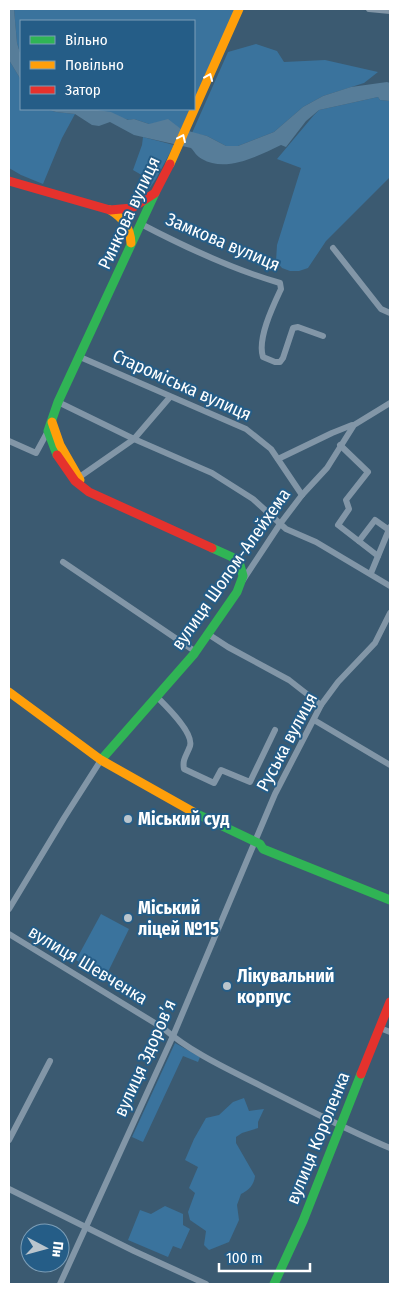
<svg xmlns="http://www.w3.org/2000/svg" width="399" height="1293" font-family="'Fira Sans Condensed',sans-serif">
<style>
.green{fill:#3a739d}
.water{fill:#577d99}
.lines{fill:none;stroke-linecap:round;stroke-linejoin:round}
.street{stroke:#8296a7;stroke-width:6}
.fast{stroke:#30b455;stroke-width:9}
.slow{stroke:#ff9f0a;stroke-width:9}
.jam{stroke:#e5322d;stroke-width:9}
.oneway{stroke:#fff}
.poi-dot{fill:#bac5cd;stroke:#255d87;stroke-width:2}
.labels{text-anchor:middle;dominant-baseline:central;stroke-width:4;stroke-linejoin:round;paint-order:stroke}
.street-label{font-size:18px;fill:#fff;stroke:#255d87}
.poi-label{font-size:18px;font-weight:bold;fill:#fff;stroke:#255d87;text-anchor:start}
</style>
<rect width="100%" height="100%" fill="#3b5a71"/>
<g class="green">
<path d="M14 9H235L194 100V21H21V56L17 43Z"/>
<path d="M256 44 277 51 284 62 325 60 378 72 364 83 323 96 303 107 274 132 238 146H226L207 136 192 133 228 52Z"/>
<path d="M9 60 21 80V109H46L56 112 75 114 62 138 43 184 21 175 9 168Z"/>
<path d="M378 97 380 100 390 101V177L326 241 308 268 299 271H290L282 268 276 261 277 245 301 168 277 159 314 115 319 110Z"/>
<path d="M91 109H190L181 129 149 124 134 119 129 120Z"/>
<path d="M143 137 174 145 156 179 147 192 140 189 145 177 133 170 142 145Z"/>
<path d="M101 914 129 929 105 978 76 960Z"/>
<path d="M175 1043 200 1057 198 1062 183 1056 143 1142 132 1137Z"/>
<path d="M244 1098 249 1111 264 1109 258 1122V1128L242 1133 236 1137V1143L255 1176C254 1185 249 1190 241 1194L237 1205 239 1220 229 1242 209 1250 204 1245 206 1231 190 1220 188 1212 195 1193 189 1188 198 1167 185 1160 194 1139 206 1118 219 1115 233 1102Z"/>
<path d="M165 1206 183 1214V1225L190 1229 181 1249 173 1246 168 1257 128 1240 140 1210 151 1214Z"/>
</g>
<g class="water">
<path d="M9 9H14L17 43 21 56V80L9 60Z"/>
<path d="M387 82 390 83V101L380 100 378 97 319 110 306 121 286 147 281 145C258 156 226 173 202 159 196 156 195 152 191 148L134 135 110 122 99 126 92 125 75 114 56 112 46 109H91L111 112 128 120 134 119 149 124 168 119 181 129 207 136 226 146H238L274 132 303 107 323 96 351 87Z"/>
</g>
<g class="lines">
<g class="street">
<path d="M369 9 390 11"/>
<path d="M141 224C185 247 231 269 280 283L281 289C273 306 257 339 263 357L275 362H280L283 358 293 328 298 327 323 336"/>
<path d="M333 248 381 309 390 313"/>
<path d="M80 357 246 429 271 449 302 495"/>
<path d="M58 402 134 439 212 473 253 499 286 529 316 542 390 586"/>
<path d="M9 441 36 453 48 431"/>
<path d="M340 445 368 472 346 500 349 509 338 525 378 556"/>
<path d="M278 459 332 433 352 425"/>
<path d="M78 478 134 439 170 397"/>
<path d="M359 541 375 520 389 530"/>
<path d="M63 562 196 652"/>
<path d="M371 573 390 527"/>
<path d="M243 580 280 524 302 495 327 468 354 425 390 403"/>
<path d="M208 634 228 647 289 680 321 705"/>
<path d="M157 697C166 706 194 733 190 746 187 755 182 759 184 769L214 783 221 770 250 782 275 730"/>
<path d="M314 720 390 765"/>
<path d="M9 909 64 818 101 760"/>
<path d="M9 934 163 1028C193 1054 230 1070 265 1088 307 1109 347 1130 390 1148"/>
<path d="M380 1028 390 1032"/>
<path d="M9 1140 50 1061"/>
<path d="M9 1189 134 1251 206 1284"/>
<path d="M60 1284 173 1036 275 794 321 705 338 682 375 643 390 613"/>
</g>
<g class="fast">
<path d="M57 455 48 431 58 402 155 193"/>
<path d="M101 760 194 654 237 592 243 576 240 565 232 557 212 548"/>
<path d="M195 813 260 844 263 849 390 900"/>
<path d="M274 1284 303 1221 361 1074"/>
</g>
<g class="slow">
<path d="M170 164 239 9"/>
<path d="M110 210C123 218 130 227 131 243"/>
<path d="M52 422 60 445 80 480"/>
<path d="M9 692 101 760 195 813"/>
</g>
<g class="jam">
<path d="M9 181 110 210 132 208 155 193 170 164"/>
<path d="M57 455 75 481 89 492 212 548"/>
<path d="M361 1074 390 1002"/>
</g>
</g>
<defs><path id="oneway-chevron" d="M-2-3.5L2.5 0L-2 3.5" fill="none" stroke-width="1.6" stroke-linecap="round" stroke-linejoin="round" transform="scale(1.25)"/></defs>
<g class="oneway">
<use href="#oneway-chevron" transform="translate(209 77) rotate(-67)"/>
<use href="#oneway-chevron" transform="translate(182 138) rotate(-65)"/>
</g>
<g class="poi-dot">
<circle cx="128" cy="819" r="5"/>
<circle cx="128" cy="918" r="5"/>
<circle cx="227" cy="986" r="5"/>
</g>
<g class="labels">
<g class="street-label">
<text transform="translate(129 213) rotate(-65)">Ринкова вулиця</text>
<text transform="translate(223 242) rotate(23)">Замкова вулиця</text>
<text transform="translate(182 385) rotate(24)">Староміська вулиця</text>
<text transform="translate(231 569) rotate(-55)">вулиця Шолом-Алейхема</text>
<text transform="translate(287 742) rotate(-62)">Руська вулиця</text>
<text transform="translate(88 965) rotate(31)">вулиця Шевченка</text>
<text transform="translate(145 1058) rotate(-66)">вулиця Здоровʼя</text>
<text transform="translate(318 1138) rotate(-68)">вулиця Короленка</text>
</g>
<g class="poi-label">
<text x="138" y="819">Міський суд</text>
<text x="138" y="908">Міський<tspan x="138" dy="21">ліцей №15</tspan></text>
<text x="237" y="976">Лікувальний<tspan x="237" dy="21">корпус</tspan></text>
</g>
</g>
<rect width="399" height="1293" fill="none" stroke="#ffffff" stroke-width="20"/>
<rect x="20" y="20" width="175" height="90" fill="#255d87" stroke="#7c9eb7"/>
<rect x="30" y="36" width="25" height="8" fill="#30b455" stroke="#7c9eb7"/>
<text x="65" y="45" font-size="15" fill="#ffffff">Вільно</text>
<rect x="30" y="61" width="25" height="8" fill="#ff9f0a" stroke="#7c9eb7"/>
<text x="65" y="70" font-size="15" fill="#ffffff">Повільно</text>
<rect x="30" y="86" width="25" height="8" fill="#e5322d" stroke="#7c9eb7"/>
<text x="65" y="95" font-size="15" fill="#ffffff">Затор</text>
<g transform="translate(45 1248) rotate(96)"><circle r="24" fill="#255d87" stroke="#7c9eb7"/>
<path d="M0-4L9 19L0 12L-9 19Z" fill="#bac5cd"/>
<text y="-8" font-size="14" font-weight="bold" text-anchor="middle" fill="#ffffff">Пн</text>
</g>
<path d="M219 1263v8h91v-8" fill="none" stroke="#ffffff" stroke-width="2.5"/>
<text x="226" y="1263" font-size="15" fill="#ffffff" stroke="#255d87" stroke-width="4" paint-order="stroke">100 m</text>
</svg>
